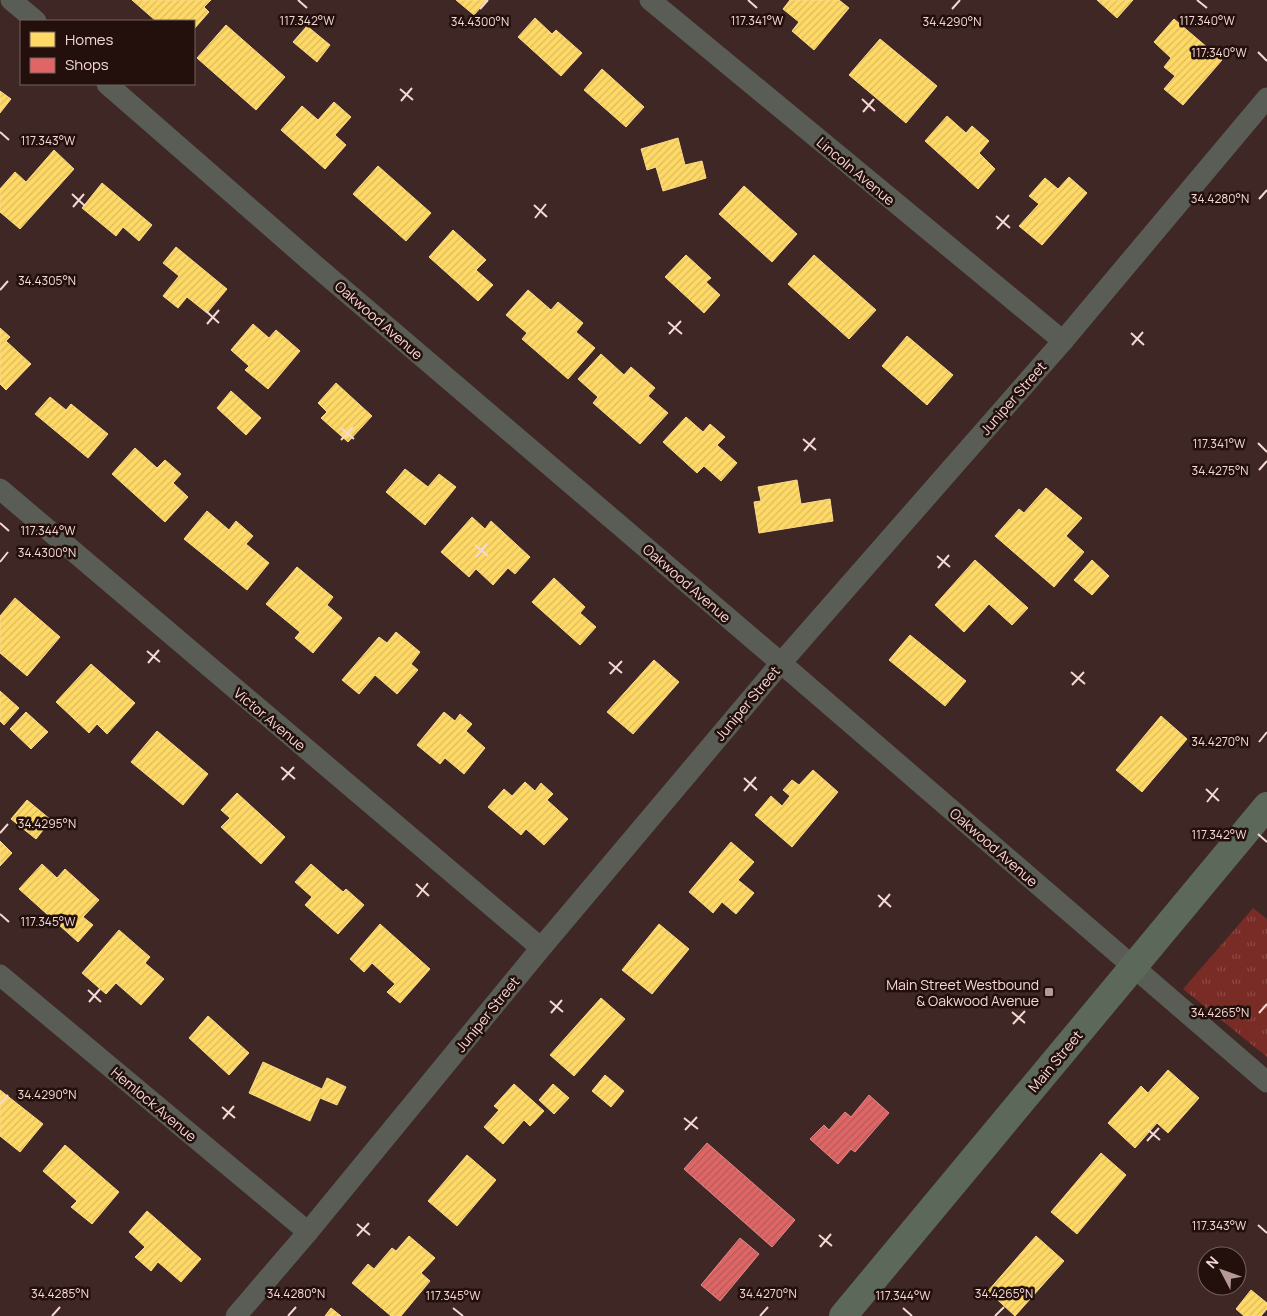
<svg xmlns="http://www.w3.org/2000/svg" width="1267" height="1316" font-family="Manrope,sans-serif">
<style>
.grass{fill:url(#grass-tufts)}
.homes{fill:url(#homes-hatch);stroke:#fcd987}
.shops{fill:url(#shops-hatch);stroke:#e68887}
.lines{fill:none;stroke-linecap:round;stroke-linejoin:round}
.street{stroke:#595d55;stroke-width:21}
.primary{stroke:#5c685a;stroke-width:28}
.ticks{fill:none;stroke:#f5d8d4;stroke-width:2}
.poi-dot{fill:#b59a96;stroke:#23100d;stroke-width:2}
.labels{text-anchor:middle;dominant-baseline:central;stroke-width:5;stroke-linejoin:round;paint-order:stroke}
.street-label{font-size:14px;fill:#f5d8d4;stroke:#23100d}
.poi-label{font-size:14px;fill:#f5d8d4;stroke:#23100d;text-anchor:end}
.ticks-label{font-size:12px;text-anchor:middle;fill:#f5d8d4;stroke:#23100d;stroke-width:5;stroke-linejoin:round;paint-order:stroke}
</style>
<defs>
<pattern id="grass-tufts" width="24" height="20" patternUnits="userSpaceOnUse" patternTransform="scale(1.25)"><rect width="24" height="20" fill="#792b25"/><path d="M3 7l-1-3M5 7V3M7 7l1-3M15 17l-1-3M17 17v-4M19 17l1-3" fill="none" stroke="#8d4944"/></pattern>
<pattern id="homes-hatch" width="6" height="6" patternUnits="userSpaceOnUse" patternTransform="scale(1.25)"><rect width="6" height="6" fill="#ffd966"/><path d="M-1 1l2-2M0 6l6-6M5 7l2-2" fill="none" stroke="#dbbb5e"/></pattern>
<pattern id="shops-hatch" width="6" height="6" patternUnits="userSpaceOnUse" patternTransform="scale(1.25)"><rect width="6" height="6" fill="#e06666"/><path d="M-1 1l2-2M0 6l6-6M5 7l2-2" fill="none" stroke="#b35b5b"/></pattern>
</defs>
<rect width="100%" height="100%" fill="#3e2724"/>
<path class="grass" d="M1253 908 1267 919V1057L1183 989Z"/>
<g class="homes">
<path d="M132 0H211L204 7 209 12 194 29V21H156Z"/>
<path d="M456 0H487L474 15Z"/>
<path d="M790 0H839L849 8 814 50 792 31 799 22 783 9Z"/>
<path d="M1097 0H1133L1117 18Z"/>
<path d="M535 18 552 34 556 30 582 53 561 76 518 37Z"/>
<path d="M1174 19 1222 60 1183 105 1164 89 1175 76 1164 67 1171 58 1154 42Z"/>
<path d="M226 25 285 77 256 110 197 58Z"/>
<path d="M307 26 330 45 317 62 293 42Z"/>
<path d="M880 39 937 86 906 123 849 75Z"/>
<path d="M602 69 644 107 626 127 584 90Z"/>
<path d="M0 91 11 99 0 113Z"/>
<path d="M334 102 351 117 335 135 346 145 325 169 281 130 302 106 318 120Z"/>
<path d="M947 116 966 133 972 126 989 141 979 153 995 169 978 189 925 141Z"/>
<path d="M678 138 685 165 702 161 706 178 663 191 656 167 647 170 641 149Z"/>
<path d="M54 150 74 169 20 229 0 212V189L15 172 26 182Z"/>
<path d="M378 166 431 213 406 241 353 194Z"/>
<path d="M1069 177 1087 193 1042 245 1019 226 1039 204 1029 196 1045 178 1058 189Z"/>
<path d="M102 183 152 225 139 241 123 227 116 236 82 208Z"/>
<path d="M744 186 797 234 772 262 719 214Z"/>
<path d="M453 230 486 260 476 270 493 285 478 301 429 257Z"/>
<path d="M176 247 227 289 207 313 187 297 178 308 163 296 179 276 163 263Z"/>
<path d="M686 255 711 278 706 282 720 295 704 313 665 277Z"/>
<path d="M814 255 876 310 849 339 788 284Z"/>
<path d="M528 290 551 310 558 302 583 323 576 332 595 348 568 379 522 339 527 333 506 315Z"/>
<path d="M253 324 269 338 276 330 300 351 268 389 245 370 249 366 231 350Z"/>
<path d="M0 328 10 337 6 341 31 364 6 390 0 384Z"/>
<path d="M907 336 953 375 927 405 882 366Z"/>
<path d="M601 354 624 375 631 367 655 388 648 396 668 413 640 444 593 403 598 397 578 379Z"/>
<path d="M336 383 372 416 348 442 321 418 327 412 318 403Z"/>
<path d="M231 391 261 418 246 435 217 408Z"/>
<path d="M50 397 66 410 71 404 108 434 88 458 35 414Z"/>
<path d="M686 417 703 432 710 424 725 437 717 445 737 463 721 481 704 466 697 473 663 442Z"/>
<path d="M135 448 157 468 165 460 181 474 173 483 188 497 165 522 112 474Z"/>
<path d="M405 469 428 487 439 474 456 487 425 525 386 492Z"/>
<path d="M797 480 801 504 830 499 833 521 759 533 754 502 761 501 758 487Z"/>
<path d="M1046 488 1082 518 1066 536 1084 552 1054 587 995 536 1019 509 1024 513Z"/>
<path d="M207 511 229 530 236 521 253 536 246 544 269 563 247 590 184 539Z"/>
<path d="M472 517 485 529 491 521 530 557 515 574 508 568 493 585 476 569 469 577 441 552Z"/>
<path d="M975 560 1028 608 1012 625 989 604 964 632 935 605Z"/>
<path d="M1092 560 1109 576 1092 595 1074 580Z"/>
<path d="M297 567 333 597 327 605 342 618 313 653 295 638 300 632 266 604Z"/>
<path d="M554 578 585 607 580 613 596 627 580 645 532 602Z"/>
<path d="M15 598 60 637 27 676 0 653V616Z"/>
<path d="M396 632 420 652 411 664 418 670 397 694 375 675 359 694 342 680 379 637 387 643Z"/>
<path d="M910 635 966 681 945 706 889 660Z"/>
<path d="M654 660 679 682 633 734 607 712Z"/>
<path d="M91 664 135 703 107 734 97 724 89 733 56 702Z"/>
<path d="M0 691 19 708 4 725 0 721Z"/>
<path d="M26 712 48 732 31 749 10 729Z"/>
<path d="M444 712 455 721 460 714 472 724 466 731 485 748 464 774 445 758 440 764 417 745Z"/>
<path d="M1161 716 1187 739 1142 792 1116 770Z"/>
<path d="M157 731 208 774 183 805 131 762Z"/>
<path d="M813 770 838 792 792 847 755 815 771 796 782 806 790 796 783 790 792 780 799 785Z"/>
<path d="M525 782 535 791 541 783 553 794 547 800 568 819 544 845 526 829 521 835 488 807 504 789 512 796Z"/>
<path d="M237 793 285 837 261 864 221 827 230 818 221 810Z"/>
<path d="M27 800 51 820 36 839 11 819Z"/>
<path d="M0 841 12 853 0 866Z"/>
<path d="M731 842 754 862 738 880 754 893 736 914 722 902 713 913 689 892Z"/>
<path d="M42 864 57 878 65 869 99 900 83 917 93 925 78 942 19 889Z"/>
<path d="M311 864 343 892 346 889 364 905 338 934 305 905 312 897 295 882Z"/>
<path d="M380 924 430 969 400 1003 387 992 395 984 372 963 364 972 350 959Z"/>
<path d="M659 924 689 949 652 994 622 970Z"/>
<path d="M119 930 150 957 145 963 164 979 141 1005 116 983 106 994 82 973Z"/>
<path d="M601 998 625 1019 574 1076 550 1055Z"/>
<path d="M208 1016 249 1053 229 1075 189 1038Z"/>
<path d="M263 1062 322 1089 327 1078 346 1087 337 1105 320 1098 310 1121 249 1093Z"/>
<path d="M1168 1070 1199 1098 1168 1133 1157 1123 1135 1148 1108 1123 1141 1086 1148 1093Z"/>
<path d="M605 1075 624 1091 611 1107 592 1091Z"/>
<path d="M514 1084 544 1111 530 1126 524 1120 503 1144 484 1127 499 1110 494 1106Z"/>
<path d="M553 1084 569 1098 554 1114 539 1100Z"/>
<path d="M0 1090 43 1124 20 1152 0 1136Z"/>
<path d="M65 1145 119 1192 92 1224 71 1207 77 1201 43 1171Z"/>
<path d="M1101 1153 1126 1175 1077 1234 1051 1212Z"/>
<path d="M467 1155 496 1180 457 1226 428 1201Z"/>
<path d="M147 1211 201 1259 181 1282 158 1262 151 1271 135 1257 145 1247 129 1232Z"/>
<path d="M409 1236 435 1258 421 1273 430 1281 401 1316H391L352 1283 368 1264 374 1269 392 1248 396 1251Z"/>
<path d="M1036 1236 1064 1261 1015 1316 988 1291Z"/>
<path d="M1251 1290 1267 1303V1309L1261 1316H1244L1236 1309Z"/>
<path d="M331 1308 341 1316H325Z"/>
</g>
<g class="shops">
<path d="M869 1095 889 1113 855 1152 851 1149 838 1164 810 1139 824 1125 829 1130 845 1112 851 1117Z"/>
<path d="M707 1143 795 1220 772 1247 684 1169Z"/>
<path d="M740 1238 759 1254 720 1301 701 1285Z"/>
</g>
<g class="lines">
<g class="street">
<path d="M11 0 36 21"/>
<path d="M650 0 1063 341"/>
<path d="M107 84 310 261 781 663 1267 1082"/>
<path d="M0 489 541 948"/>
<path d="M0 975 308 1232"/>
<path d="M236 1316 308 1232 541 948 781 663 1063 341 1267 98"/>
</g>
<path class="primary" d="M843 1316 1267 806"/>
</g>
<path class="ticks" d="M298 0 307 8M748 0 757 8M1197 0 1207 8M480 9 488 0M952 9 960 0M1258 52 1267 61M400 89 413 100M862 99 875 111M401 101 412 88M863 112 874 99M0 132 9 140M72 194 85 206M1259 199 1267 190M534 205 547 217M73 207 84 194M996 216 1010 228M535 218 546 204M997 229 1009 215M0 290 8 281M206 311 219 323M668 322 682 334M207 324 219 310M1131 333 1144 345M669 334 681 321M1132 345 1143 332M341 428 354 439M803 439 816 450M341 440 353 427M1258 443 1267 452M804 451 815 438M1259 470 1267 461M0 523 9 531M475 545 488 556M937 556 950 567M476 557 487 544M0 562 8 552M938 568 949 555M147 651 160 662M609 662 622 673M148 663 159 650M1071 672 1085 684M610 674 622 661M1072 685 1084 672M1259 742 1267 732M281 767 295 779M744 778 757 790M282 780 294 767M1206 789 1219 801M744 791 756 777M1207 802 1218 788M0 833 8 824M1258 834 1267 842M416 884 429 896M878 895 891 907M417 897 428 883M879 907 890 894M0 914 9 922M88 990 101 1002M550 1001 563 1012M89 1002 100 989M1012 1012 1025 1023M551 1013 562 1000M1259 1013 1267 1004M1013 1024 1025 1011M0 1104 8 1095M222 1107 235 1118M684 1118 698 1129M223 1119 234 1106M1147 1129 1160 1140M685 1130 697 1117M1147 1141 1159 1128M357 1224 370 1235M1258 1225 1267 1233M819 1235 832 1246M357 1236 369 1223M820 1247 831 1234M453 1308 463 1316M903 1308 912 1316M52 1316 60 1307M288 1316 296 1307M760 1316 768 1307M995 1316 1004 1307"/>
<rect class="poi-dot" x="1044" y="987" width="10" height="10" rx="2.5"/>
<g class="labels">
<g class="street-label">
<text transform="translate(856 171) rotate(40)">Lincoln Avenue</text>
<text transform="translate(379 320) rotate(41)">Oakwood Avenue</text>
<text transform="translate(1013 398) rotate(-49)">Juniper Street</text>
<text transform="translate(687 583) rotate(41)">Oakwood Avenue</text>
<text transform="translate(747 703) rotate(-50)">Juniper Street</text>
<text transform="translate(270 719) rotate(40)">Victor Avenue</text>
<text transform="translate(994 847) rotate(41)">Oakwood Avenue</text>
<text transform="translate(487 1014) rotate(-51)">Juniper Street</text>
<text transform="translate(1055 1061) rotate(-50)">Main Street</text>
<text transform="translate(154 1104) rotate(40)">Hemlock Avenue</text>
</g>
<g class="poi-label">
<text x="1039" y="984">Main Street Westbound<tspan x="1039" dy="16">&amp; Oakwood Avenue</tspan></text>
</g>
</g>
<g class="ticks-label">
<text x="307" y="25">117.342°W</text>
<text x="757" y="25">117.341°W</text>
<text x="1207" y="25">117.340°W</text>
<text x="480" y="26">34.4300°N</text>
<text x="952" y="26">34.4290°N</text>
<text x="1219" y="57">117.340°W</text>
<text x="48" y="145">117.343°W</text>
<text x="1220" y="203">34.4280°N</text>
<text x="47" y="285">34.4305°N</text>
<text x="1219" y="448">117.341°W</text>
<text x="1220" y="475">34.4275°N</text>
<text x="48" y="535">117.344°W</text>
<text x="47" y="557">34.4300°N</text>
<text x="1220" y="746">34.4270°N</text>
<text x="47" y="828">34.4295°N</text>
<text x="1219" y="839">117.342°W</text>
<text x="48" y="926">117.345°W</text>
<text x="1220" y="1017">34.4265°N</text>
<text x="47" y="1099">34.4290°N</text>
<text x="1219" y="1230">117.343°W</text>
<text x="60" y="1298">34.4285°N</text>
<text x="296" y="1298">34.4280°N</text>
<text x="768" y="1298">34.4270°N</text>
<text x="1004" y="1298">34.4265°N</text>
<text x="453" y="1300">117.345°W</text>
<text x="903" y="1300">117.344°W</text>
</g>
<rect x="20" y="20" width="175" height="65" fill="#23100d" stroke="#77605d"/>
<rect x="30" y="32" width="25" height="15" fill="#ffd966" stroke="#77605d"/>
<text x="65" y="45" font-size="15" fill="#f5d8d4">Homes</text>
<rect x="30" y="58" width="25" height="15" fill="#e06666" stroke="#77605d"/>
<text x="65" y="70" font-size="15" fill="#f5d8d4">Shops</text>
<g transform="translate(1222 1271) rotate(311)"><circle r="24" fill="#23100d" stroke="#77605d"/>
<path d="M0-4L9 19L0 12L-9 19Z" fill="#b59a96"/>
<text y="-8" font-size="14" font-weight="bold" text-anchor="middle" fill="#f5d8d4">N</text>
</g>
</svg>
